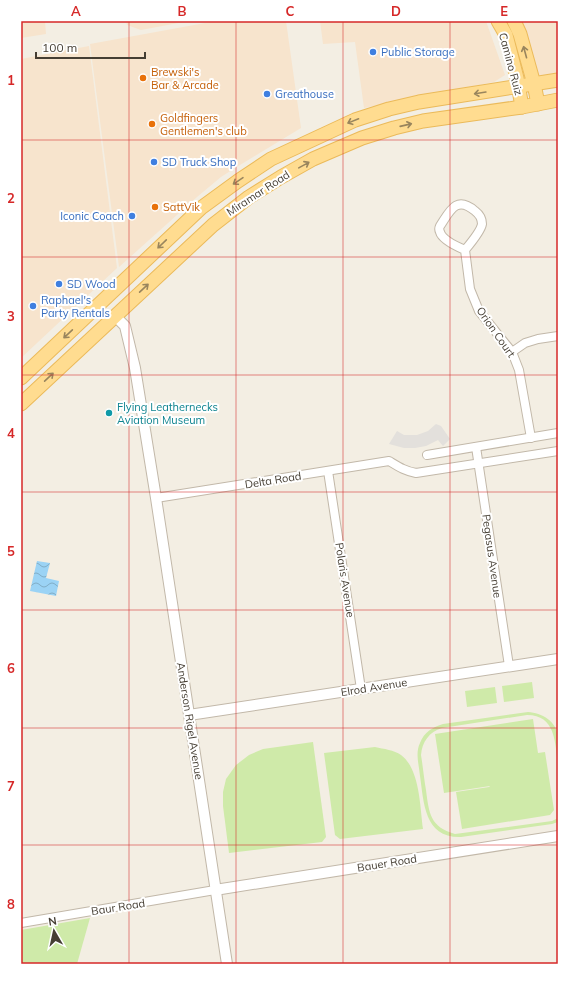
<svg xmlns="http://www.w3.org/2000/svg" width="579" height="985" font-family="Mulish,sans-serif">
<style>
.commercial{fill:#f7e4cd}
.grass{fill:#cfeaa9}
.parking{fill:#e3e0dc}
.water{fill:url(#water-waves)}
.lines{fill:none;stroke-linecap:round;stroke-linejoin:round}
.minor-casing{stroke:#c2b8a9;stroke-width:10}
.tertiary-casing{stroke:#c2b8a9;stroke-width:12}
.primary-casing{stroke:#ebba5a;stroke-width:15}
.minor{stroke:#fff;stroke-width:8}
.tertiary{stroke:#fff;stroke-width:10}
.primary{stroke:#ffdc90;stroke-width:13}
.oneway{stroke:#99855d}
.grid{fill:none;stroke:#d62828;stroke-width:1;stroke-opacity:0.55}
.shop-dot{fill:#3f7fe0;stroke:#fff;stroke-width:1.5}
.food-dot{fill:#e8710a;stroke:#fff;stroke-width:1.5}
.culture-dot{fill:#0f9aa8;stroke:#fff;stroke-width:1.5}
.labels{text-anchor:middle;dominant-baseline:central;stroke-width:4;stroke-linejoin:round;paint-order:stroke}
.shop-label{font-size:11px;fill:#366cbe;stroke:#fff;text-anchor:start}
.street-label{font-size:11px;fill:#453e33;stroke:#fff}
.food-label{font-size:11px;fill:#c56008;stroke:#fff;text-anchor:start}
.culture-label{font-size:11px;fill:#0d838f;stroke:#fff;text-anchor:start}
.neatline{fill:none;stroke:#d62828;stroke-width:1.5}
.grid-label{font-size:13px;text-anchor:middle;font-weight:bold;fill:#d62828}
</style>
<defs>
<pattern id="water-waves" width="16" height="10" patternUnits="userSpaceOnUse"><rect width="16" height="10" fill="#9bd3f5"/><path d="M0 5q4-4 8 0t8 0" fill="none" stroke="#80adc7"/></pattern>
</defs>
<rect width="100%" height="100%" fill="#f3eee3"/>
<g class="commercial">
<path d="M21 21H45L46 34 21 38Z"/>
<path d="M126 21H189L141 30 127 25Z"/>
<path d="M216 21H286L301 128 235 168 221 177 197 197 119 267 90 44Z"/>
<path d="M320 21H486L505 75 494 82 364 108 355 42 323 44Z"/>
<path d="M519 21H558V73L545 75H539L535 70Z"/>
<path d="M89 46 117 268 21 358V59Z"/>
</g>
<g class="grass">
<path d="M532 682 534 698 504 702 502 686Z"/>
<path d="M495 687 497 703 467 707 465 691Z"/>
<path d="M528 712C542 713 556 721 558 736 559 745 558 755 558 765 555 743 556 715 527 715L442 728C429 732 422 742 421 755 423 767 424 779 426 790 429 813 430 827 455 834L552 821 558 818V822L552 824 461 837C424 838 424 803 420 776 419 765 415 753 420 743 424 732 433 727 443 724Z"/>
<path d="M533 719 538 753 545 752 554 810 550 815 462 829 456 792 489 787 490 786 444 793 435 734Z"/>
<path d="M313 742 326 837 322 842 229 853 223 806V792L226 779 236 765 249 755 263 749Z"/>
<path d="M375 747C384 749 394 750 401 755 420 769 420 807 423 829L340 839 335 835 324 753Z"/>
<path d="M90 918 77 964H21V930Z"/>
</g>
<path class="parking" d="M436 424 441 426 450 439 443 446 438 440 426 446 415 448H404L389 444 397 431 404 435H417L428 431Z"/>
<path class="water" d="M37 561 50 563 46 578 59 581 56 596 30 591Z"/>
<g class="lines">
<defs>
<g id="minor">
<path d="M465 250C458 247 442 240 440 232 439 230 439 228 440 226 450 211 456 195 475 211 479 214 482 218 482 224 481 231 470 244 465 250L470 289 479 311 512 352 519 370 531 438"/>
<path d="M512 352 525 343 538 339 558 336"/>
<path d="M476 447 509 666"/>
<path d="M427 455 558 433"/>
<path d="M328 471 361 689"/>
<path d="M156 498 389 461C399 467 405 471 416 473L558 451"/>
<path d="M21 923 215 890"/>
</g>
<g id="tertiary">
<path d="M115 316 125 326 135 368 156 498 227 964"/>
<path d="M189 715 558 659"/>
<path d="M215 890 558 836"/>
</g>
<g id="primary">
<path d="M498 21 506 35 517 78 522 107"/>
<path d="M514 21 520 34 534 84 538 104"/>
<path d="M21 378 201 208 238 181 271 159 355 120 389 109 419 102 558 80"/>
<path d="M21 404 213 225 249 197 281 177 313 159 362 138 394 128 423 121 522 107 558 100"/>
</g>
</defs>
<use href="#minor" class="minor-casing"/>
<use href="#tertiary" class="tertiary-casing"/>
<use href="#primary" class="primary-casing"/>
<use href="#minor" class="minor"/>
<use href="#tertiary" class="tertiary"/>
<use href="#primary" class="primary"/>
</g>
<defs><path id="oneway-shaft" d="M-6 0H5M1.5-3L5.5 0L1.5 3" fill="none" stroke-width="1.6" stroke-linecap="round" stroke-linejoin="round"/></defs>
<g class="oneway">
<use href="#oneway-shaft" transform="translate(525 52) rotate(-105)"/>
<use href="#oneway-shaft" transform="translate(480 93) rotate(171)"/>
<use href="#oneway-shaft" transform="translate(353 121) rotate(158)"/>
<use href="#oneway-shaft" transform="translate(406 125) rotate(-13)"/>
<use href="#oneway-shaft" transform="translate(304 165) rotate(-29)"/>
<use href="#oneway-shaft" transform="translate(238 181) rotate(146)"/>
<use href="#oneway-shaft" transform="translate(162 244) rotate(136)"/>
<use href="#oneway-shaft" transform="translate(144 288) rotate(-43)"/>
<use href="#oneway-shaft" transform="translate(68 334) rotate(137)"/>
<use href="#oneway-shaft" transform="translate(49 377) rotate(-43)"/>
</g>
<path class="grid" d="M129 21V964M236 21V964M343 21V964M450 21V964M21 140H558M21 257H558M21 375H558M21 492H558M21 610H558M21 728H558M21 845H558"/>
<g class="shop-dot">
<circle cx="373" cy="52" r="4"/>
<circle cx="267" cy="94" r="4"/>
<circle cx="154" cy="162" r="4"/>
<circle cx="132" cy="216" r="4"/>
<circle cx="59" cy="284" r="4"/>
<circle cx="33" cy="306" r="4"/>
</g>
<g class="food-dot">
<circle cx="143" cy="78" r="4"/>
<circle cx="152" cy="124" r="4"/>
<circle cx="155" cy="207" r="4"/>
</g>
<circle class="culture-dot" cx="109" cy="413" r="4"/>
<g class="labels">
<g class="shop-label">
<text x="381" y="52">Public Storage</text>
<text x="275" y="94">Greathouse</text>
<text x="162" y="162">SD Truck Shop</text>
<text x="124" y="216" text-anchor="end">Iconic Coach</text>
<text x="67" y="284">SD Wood</text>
<text x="41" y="300">Raphael's<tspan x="41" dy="13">Party Rentals</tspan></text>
</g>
<g class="street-label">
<text transform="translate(511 64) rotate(75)">Camino Ruiz</text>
<text transform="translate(258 193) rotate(-33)">Miramar Road</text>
<text transform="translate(496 332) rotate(55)">Orion Court</text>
<text transform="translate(273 480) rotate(-9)">Delta Road</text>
<text transform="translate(492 556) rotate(82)">Pegasus Avenue</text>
<text transform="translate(345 580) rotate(81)">Polaris Avenue</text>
<text transform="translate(374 687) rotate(-9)">Elrod Avenue</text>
<text transform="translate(190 721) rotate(81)">Anderson Rigel Avenue</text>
<text transform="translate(387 863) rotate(-9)">Bauer Road</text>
<text transform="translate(118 907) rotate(-9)">Baur Road</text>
</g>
<g class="food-label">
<text x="151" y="72">Brewski's<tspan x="151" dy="13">Bar &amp; Arcade</tspan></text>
<text x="160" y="118">Goldfingers<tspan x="160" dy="13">Gentlemen's club</tspan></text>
<text x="163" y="207">SattVik</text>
</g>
<g class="culture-label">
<text x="117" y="407">Flying Leathernecks<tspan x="117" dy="13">Aviation Museum</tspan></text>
</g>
</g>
<rect width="579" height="985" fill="none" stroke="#ffffff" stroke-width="44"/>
<g transform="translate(54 931) rotate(351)" stroke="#ffffff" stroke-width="3" paint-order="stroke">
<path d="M0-3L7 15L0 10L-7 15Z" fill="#453e33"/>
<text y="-6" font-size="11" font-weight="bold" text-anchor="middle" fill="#453e33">N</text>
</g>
<path d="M36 52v6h109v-6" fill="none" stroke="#453e33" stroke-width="2"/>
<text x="42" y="52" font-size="12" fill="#453e33" stroke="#ffffff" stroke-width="3" paint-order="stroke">100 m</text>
<rect x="22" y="22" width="535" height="941" class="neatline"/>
<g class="grid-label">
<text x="76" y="16">A</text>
<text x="182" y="16">B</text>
<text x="290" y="16">C</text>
<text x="396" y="16">D</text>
<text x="504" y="16">E</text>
<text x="11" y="85">1</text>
<text x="11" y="203">2</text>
<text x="11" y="321">3</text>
<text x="11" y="438">4</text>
<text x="11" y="556">5</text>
<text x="11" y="673">6</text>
<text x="11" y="791">7</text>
<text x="11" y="909">8</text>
</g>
</svg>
